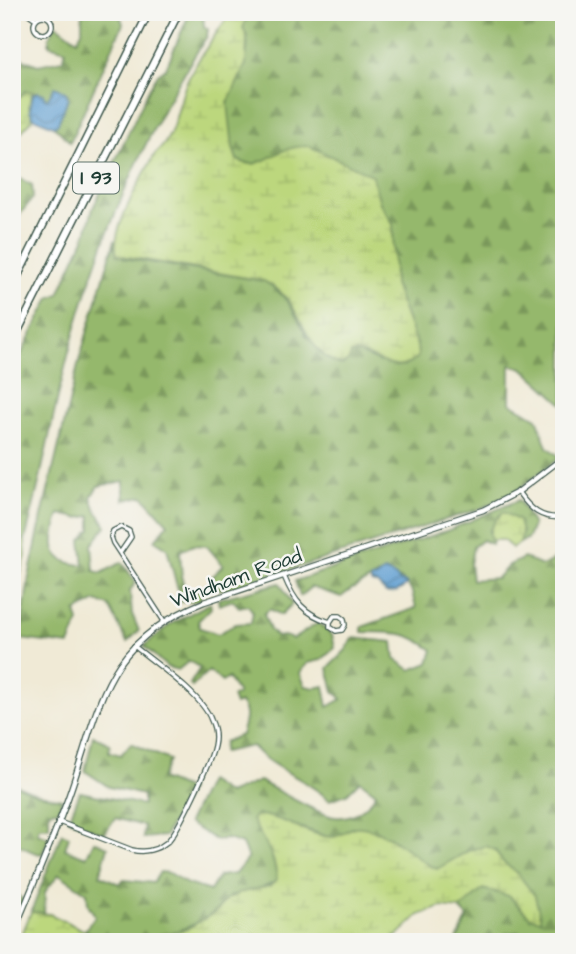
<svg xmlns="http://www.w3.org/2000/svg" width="576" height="954" font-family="'Architects Daughter',sans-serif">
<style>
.forest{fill:url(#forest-firs);stroke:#5a7a50;stroke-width:2;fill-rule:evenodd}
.wetland{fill:url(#wetland-marsh);stroke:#6e8a58;stroke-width:2}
.water{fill:url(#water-waves);stroke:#406e83;stroke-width:2}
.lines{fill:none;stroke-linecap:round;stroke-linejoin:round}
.minor-casing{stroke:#3e574c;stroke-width:6}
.tertiary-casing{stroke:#3e574c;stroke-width:7}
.motorway-casing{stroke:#3e574c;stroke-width:9}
.minor{stroke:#fff;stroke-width:3.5}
.tertiary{stroke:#fff;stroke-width:4.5}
.motorway{stroke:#fff;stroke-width:6}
.labels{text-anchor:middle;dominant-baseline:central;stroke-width:5;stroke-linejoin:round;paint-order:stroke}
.shield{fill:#f6f6f2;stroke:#60746d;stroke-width:2}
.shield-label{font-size:19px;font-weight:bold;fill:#1f3d34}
.street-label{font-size:21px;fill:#1f3d34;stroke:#f6f6f2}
</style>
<defs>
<pattern id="forest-firs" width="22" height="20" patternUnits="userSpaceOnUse" patternTransform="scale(1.75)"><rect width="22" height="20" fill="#95b86c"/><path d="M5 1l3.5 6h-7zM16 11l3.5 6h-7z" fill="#79975a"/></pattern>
<pattern id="wetland-marsh" width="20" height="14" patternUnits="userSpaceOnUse" patternTransform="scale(1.75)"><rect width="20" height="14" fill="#bcd77d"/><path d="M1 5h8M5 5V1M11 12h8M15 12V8" fill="none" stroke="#a1b96d"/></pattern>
<pattern id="water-waves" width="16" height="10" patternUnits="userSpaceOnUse" patternTransform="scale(1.75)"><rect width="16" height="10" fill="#609fd2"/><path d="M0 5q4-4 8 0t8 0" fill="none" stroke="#4f83ab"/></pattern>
</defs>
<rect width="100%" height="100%" fill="#f6f6f2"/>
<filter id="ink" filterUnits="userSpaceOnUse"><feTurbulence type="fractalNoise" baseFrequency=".0143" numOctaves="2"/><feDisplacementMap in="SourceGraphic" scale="14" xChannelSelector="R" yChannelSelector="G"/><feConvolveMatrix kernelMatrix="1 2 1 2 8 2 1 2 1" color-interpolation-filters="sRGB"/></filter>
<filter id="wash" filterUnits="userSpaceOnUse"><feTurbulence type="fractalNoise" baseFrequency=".00686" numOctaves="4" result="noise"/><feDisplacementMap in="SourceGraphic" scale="28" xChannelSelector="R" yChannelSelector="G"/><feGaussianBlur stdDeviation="1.57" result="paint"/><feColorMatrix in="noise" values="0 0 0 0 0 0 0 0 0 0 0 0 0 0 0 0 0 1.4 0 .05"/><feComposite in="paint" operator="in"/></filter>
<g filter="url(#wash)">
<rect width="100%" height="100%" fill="#f0ead6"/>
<g class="forest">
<path d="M82 12H119L123 24 70 142 54 126 58 123 68 99 51 93 48 98 45 99 44 94 25 91 12 106V68L23 59 38 65 63 60 66 50 49 45V38L56 24 77 40 82 31Z"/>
<path d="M190 12H203L204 27 208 29 207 36C147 128 103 231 73 337 54 404 43 473 25 540L12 539V372L50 298 59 294 86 234 93 208 149 89 158 74 166 68Z"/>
<path d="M249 12H564V405L523 368 510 365V403L537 418 547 447 560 457 517 490 482 508 227 590 217 589 212 577 223 565 207 546 193 545 180 551 182 578 185 592 202 591 200 601 181 602 167 548 155 540 168 524 143 496 124 500V481L98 486 91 497C95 512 100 514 106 526L92 545 94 571 102 573 122 562 136 583 130 590 132 614 139 631 127 642 109 606 96 601 76 612 79 622 69 645 20 639 29 577 43 512 80 357 115 240V248L124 258 264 281C288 295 295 313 307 337L351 354 358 352 379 362 417 346 394 285 393 224 380 203 372 175C358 169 304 145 294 148 273 153 259 171 237 160 231 144 226 123 228 106 230 79 258 56 243 28ZM60 514 78 518 91 516V529L81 540 84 565C48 563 50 542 60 514Z"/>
<path d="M12 175 32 185 33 198 12 224Z"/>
<path d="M519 500 533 525 528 538 520 543 522 533 519 521 503 512 489 531 491 540H494L491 544 482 540 473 547 470 564 472 580 497 578 509 565 524 558 542 566 557 558 564 544V942H545L536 937 534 942H519V932L505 934V942H456L468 917 460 909 483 889 509 896 530 917 518 874 502 861 495 850H470L438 869 423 863 388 836 353 827 338 836 328 837 267 816 256 815 255 826C267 842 275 859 277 880 263 892 243 888 228 898 222 903 218 910 212 914 192 929 135 946 109 942 101 940 92 934 85 930L95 916 88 904 87 893 59 874 45 892 44 913 31 912 62 833 69 836 65 849 86 857 94 841 108 847 100 875 119 884 124 880 153 883 160 872 169 873 187 884 210 891 219 876 235 874 248 858 242 844 227 839 216 840 188 823 208 781 228 794 259 781C276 789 320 816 335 817 353 819 368 808 376 793L360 781 347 794 329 800C306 778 273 770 252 746L223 752 224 742 241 735C244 724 249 713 240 703L235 705 232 697 238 694 228 678 222 682 209 671 192 687 190 684 200 668 189 661 178 670 167 667 144 646 171 624 210 603 211 608 198 621 200 628 218 634 236 624 251 623 253 612 248 605 239 607 233 600 219 605 218 599 280 583 292 604 281 615 270 609 264 614 270 630 277 637 284 636 293 639 318 623 332 635 335 648 321 660 308 663 300 673 305 686 315 688 324 686 328 707 342 699 334 691 328 668 346 650 353 638 393 642 395 659 411 670 429 663 433 650C406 630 395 633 362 632V627L416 608 412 592 407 584C401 579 393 576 386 571L352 589 341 597 311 587 300 596 295 581 449 530Z"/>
<path d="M93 736 110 744 109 752 121 755 131 743 169 760 161 779 189 790 165 836 143 838 144 826 115 818 104 834 69 819 80 792 143 805V795L109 787 85 771Z"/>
<path d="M12 783 35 793 62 799 58 810 49 811V827H39L37 833 49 837 42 854C29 853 24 845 12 844Z"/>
<path d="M12 890 23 900 12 925Z"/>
</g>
<g class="wetland">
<path d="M231 12H249L243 28 247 36 246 64 228 103 233 148 237 160C255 170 265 159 280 152 289 148 299 146 309 146L372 175 380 203 393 224 394 285 417 346 418 357C392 382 374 348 351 354L349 360 342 365C305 355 305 312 278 290 274 286 269 284 264 281L117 255C109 231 143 177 155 154 176 137 177 106 187 81 197 59 217 33 231 12Z"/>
<path d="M25 91 38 92 32 94C28 104 28 110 33 119L19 134H12V106Z"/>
<path d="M503 512 519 521 522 533 520 543 512 548 503 540H491C486 531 496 518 503 512Z"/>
<path d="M12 539 25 540 26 556 16 587 12 586Z"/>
<path d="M256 815C283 816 304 834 330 837 341 838 346 829 355 827 364 826 379 832 387 836 405 845 417 861 437 869L470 850 486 846 495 850 502 861 518 874 535 896 541 920 530 917 509 896 483 889 460 909 442 907 419 915 391 942H125L187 929 214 913 227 899 239 893 270 886 277 880C275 852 263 842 252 820Z"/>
<path d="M31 912 50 914 108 942H19Z"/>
</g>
<g class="water">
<path d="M55 87 66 92 68 98 58 123 54 126 34 118 30 110 33 94 38 92 44 94 45 98H48Z"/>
<path d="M384 571 395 576 399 581 406 583V586L396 592 386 593 377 584 371 583V579L376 578Z"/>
</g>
</g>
<g filter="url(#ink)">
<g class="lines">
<defs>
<g id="minor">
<path d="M26 12 36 19"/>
<circle cx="43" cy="25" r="9"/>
<path d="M518 492C530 509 541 520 564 517"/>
<path d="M120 553 131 537 129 531 121 527 113 531 111 537 113 543 164 621"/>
<path d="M284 576C294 601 304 614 330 622L334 616H340L344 619 345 625 342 630 336 631 330 627V622"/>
<path d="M59 822 132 850C144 853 157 850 167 842 178 832 211 761 214 746 216 737 215 728 211 720 203 696 155 663 134 646"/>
</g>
<path id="tertiary" d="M12 936C31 890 51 844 68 798 101 706 101 643 204 602L483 510 518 492 564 457"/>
<g id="motorway">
<path d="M12 288 149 12"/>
<path d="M12 343 179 12"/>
</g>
</defs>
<use href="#minor" class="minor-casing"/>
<use href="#tertiary" class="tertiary-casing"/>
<use href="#motorway" class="motorway-casing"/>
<use href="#minor" class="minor"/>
<use href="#tertiary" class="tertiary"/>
<use href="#motorway" class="motorway"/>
</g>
</g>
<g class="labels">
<rect class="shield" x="73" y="162.5" width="46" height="31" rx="5"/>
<g class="shield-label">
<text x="96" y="178">I 93</text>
</g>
<g class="street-label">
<text transform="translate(236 578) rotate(-20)">Windham Road</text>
</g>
</g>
<rect width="576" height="954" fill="none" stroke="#f6f6f2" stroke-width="42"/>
</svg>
